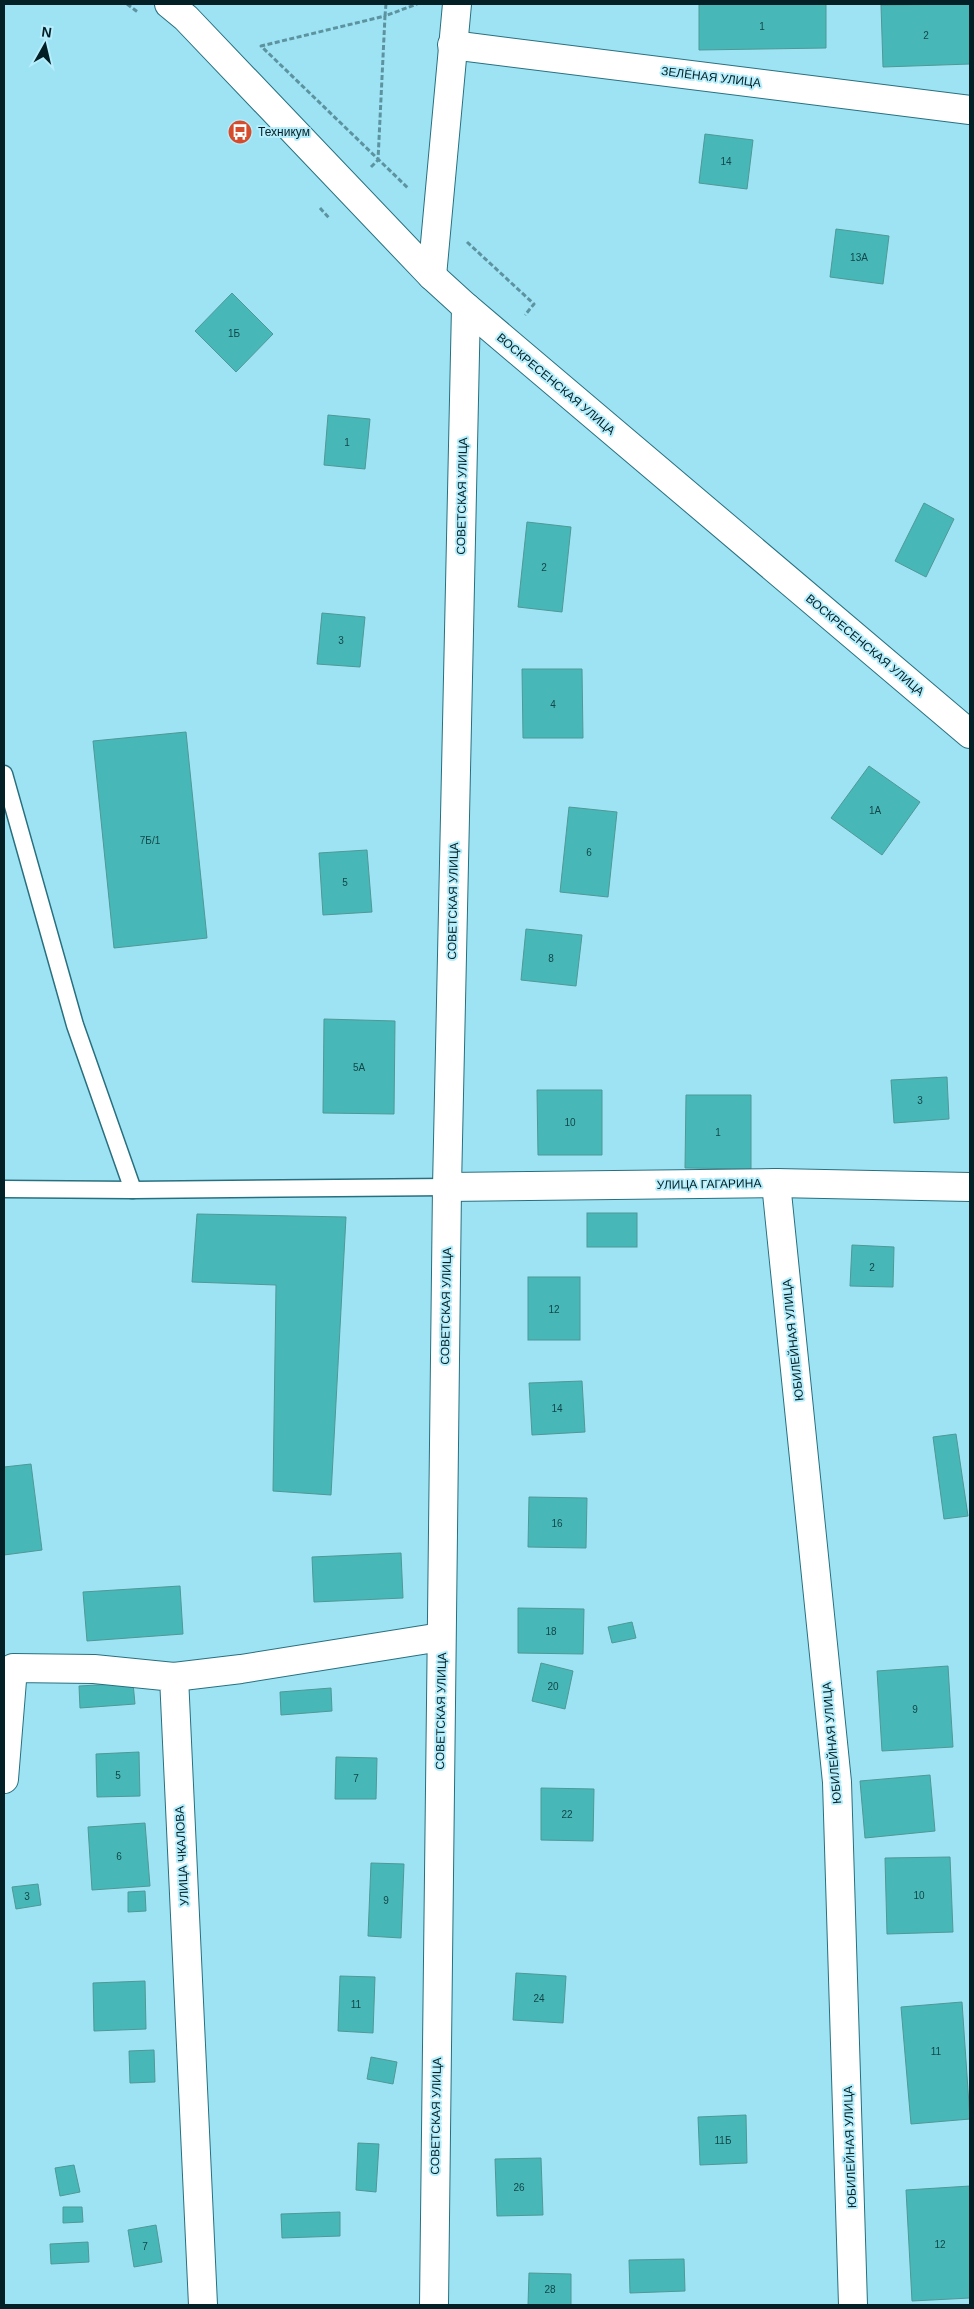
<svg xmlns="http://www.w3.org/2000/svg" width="974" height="2309" font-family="Arial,sans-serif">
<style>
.building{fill:#47b8b7;stroke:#4f9897}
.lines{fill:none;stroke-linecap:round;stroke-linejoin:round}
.service-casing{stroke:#28707f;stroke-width:19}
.minor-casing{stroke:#28707f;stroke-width:30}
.tertiary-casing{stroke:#28707f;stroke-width:30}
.path{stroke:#5d939f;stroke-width:3;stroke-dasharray:5 2.5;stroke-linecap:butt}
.service{stroke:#fff;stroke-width:16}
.minor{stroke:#fff;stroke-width:28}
.tertiary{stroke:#fff;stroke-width:28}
.labels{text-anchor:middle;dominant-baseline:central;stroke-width:4;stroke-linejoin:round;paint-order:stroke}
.number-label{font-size:10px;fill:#13464a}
.street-label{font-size:12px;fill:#022026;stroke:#b7eefc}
.poi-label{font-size:12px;fill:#022026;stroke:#b7eefc;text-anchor:start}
</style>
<rect width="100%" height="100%" fill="#9de3f4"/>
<g class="building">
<path d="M699 4H826V48L699 50Z"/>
<path d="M970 4V64L883 67 881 5Z"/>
<path d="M705 134 753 140 747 189 699 183Z"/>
<path d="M836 229 889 236 883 284 830 277Z"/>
<path d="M232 293 273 334 236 372 195 331Z"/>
<path d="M328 415 370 419 365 469 324 465Z"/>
<path d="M924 503 954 519 926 577 895 561Z"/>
<path d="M527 522 571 527 562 612 518 607Z"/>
<path d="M322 613 365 617 360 667 317 664Z"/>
<path d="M522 669H582L583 738H523Z"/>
<path d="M186 732 207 938 114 948 93 741Z"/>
<path d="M869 766 920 802 882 855 831 818Z"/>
<path d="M569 807 617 812 608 897 560 892Z"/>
<path d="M367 850 372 912 323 915 319 853Z"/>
<path d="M526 929 582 935 576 986 521 980Z"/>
<path d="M324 1019 395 1021 394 1114 323 1113Z"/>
<path d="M947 1077 949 1119 894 1123 891 1080Z"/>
<path d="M537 1090H602V1155H538Z"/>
<path d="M686 1095H751V1169L685 1168Z"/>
<rect x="587" y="1213" width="50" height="34"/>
<path d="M197 1214 346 1217 331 1495 273 1491 276 1285 192 1282Z"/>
<path d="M852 1245 894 1247 893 1287 850 1286Z"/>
<rect x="528" y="1277" width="52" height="63"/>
<path d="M582 1381 585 1432 532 1435 529 1383Z"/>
<path d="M956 1434 968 1516 944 1519 933 1437Z"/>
<path d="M31 1464 42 1550 4 1555V1467Z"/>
<path d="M529 1497 587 1498 586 1548 528 1547Z"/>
<path d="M401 1553 403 1598 314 1602 312 1557Z"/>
<path d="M180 1586 183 1634 87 1641 83 1592Z"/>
<path d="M518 1608 584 1609 583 1654 518 1653Z"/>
<path d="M632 1622 636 1638 612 1643 608 1627Z"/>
<path d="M541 1663 573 1671 565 1709 532 1701Z"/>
<path d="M948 1666 953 1747 882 1751 877 1671Z"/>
<path d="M133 1683 135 1704 80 1708 79 1686Z"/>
<path d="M331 1688 332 1711 281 1715 280 1692Z"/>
<path d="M139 1752 140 1796 97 1797 96 1754Z"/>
<path d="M336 1757 377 1758 376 1799H335Z"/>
<path d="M930 1775 935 1831 865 1838 860 1781Z"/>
<path d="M541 1788 594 1789 593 1841 541 1840Z"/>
<path d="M145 1823 150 1886 92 1890 88 1827Z"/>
<path d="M950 1857 953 1932 887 1934 885 1858Z"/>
<path d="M371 1863 404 1864 401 1938 368 1936Z"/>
<path d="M38 1884 41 1905 16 1909 12 1887Z"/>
<path d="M145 1891 146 1911 128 1912V1892Z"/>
<path d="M516 1973 566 1976 563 2023 513 2020Z"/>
<path d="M340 1976 375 1977 373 2033 338 2031Z"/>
<path d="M145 1981 146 2029 94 2031 93 1983Z"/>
<path d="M962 2002 970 2119 911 2124 901 2007Z"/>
<path d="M154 2050 155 2082 130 2083 129 2051Z"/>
<path d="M371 2057 397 2062 393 2084 367 2079Z"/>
<path d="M746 2115 747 2163 700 2165 698 2117Z"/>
<path d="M358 2143 379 2144 376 2192 356 2190Z"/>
<path d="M541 2158 543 2215 497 2216 495 2159Z"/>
<path d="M74 2165 80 2192 60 2196 55 2168Z"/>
<path d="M970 2186V2298L912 2301 906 2190Z"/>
<path d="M63 2207H82L83 2222 63 2223Z"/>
<path d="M340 2212V2236L282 2238 281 2214Z"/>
<path d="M156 2225 162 2262 134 2267 128 2230Z"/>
<path d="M88 2242 89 2262 51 2264 50 2244Z"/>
<path d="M684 2259 685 2291 630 2293 629 2260Z"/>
<path d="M529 2273 571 2274V2305H528Z"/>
</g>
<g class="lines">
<defs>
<g id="service">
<path d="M4 774 75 1025 133 1190 447 1187"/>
<path d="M4 1189 133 1190"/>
</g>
<g id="minor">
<path d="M452 45 970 110"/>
<path d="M432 276 457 4"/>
<path d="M776 1183 837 1782 853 2305"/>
<path d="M447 1187 776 1183 970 1187"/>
<path d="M174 1677 241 1669 441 1637"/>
<path d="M4 1779 13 1668 94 1669 174 1677 203 2305"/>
<path d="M434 2305 447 1187 466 307"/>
</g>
<path id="tertiary" d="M169 4 186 18 432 276 466 307 970 734"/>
</defs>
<use href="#service" class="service-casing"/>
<use href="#minor" class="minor-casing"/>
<use href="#tertiary" class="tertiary-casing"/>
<g class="path">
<path d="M127 4 139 13"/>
<path d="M386 4 385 16 417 4"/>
<path d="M371 167 378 160 385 16 261 46 409 189"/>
<path d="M320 208 329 218"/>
<path d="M467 242 534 304 525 315"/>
</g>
<use href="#service" class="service"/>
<use href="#minor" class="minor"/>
<use href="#tertiary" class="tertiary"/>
</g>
<defs>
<symbol id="bus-disc" viewBox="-11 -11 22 22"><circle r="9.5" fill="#d54b2b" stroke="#b7eefc"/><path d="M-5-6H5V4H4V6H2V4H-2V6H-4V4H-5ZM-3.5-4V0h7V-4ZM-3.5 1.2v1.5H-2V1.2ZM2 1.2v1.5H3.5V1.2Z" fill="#fff"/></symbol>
</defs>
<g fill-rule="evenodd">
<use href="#bus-disc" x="226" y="118" width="28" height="28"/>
</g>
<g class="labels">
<g class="number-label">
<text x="762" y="26">1</text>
<text x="926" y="35">2</text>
<text x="726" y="161">14</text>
<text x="859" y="257">13А</text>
<text x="234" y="333">1Б</text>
<text x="347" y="442">1</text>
<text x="544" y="567">2</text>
<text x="341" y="640">3</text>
<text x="553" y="704">4</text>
<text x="875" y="810">1А</text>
<text x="150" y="840">7Б/1</text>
<text x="589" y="852">6</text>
<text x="345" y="882">5</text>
<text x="551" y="958">8</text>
<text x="359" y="1067">5А</text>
<text x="920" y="1100">3</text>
<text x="570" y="1122">10</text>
<text x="718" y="1132">1</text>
<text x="872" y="1267">2</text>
<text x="554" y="1309">12</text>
<text x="557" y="1408">14</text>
<text x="557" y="1523">16</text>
<text x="551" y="1631">18</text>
<text x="553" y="1686">20</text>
<text x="915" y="1709">9</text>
<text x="118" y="1775">5</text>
<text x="356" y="1778">7</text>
<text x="567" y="1814">22</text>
<text x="119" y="1856">6</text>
<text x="919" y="1895">10</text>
<text x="27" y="1896">3</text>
<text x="386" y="1900">9</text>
<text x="539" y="1998">24</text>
<text x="356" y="2004">11</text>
<text x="936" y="2051">11</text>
<text x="723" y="2140">11Б</text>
<text x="519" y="2187">26</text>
<text x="940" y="2244">12</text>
<text x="145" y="2246">7</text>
<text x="550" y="2289">28</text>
</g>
<g class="street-label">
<text transform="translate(711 77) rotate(7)">ЗЕЛЁНАЯ УЛИЦА</text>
<text transform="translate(556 384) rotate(40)">ВОСКРЕСЕНСКАЯ УЛИЦА</text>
<text transform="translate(462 496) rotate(-89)">СОВЕТСКАЯ УЛИЦА</text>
<text transform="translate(865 645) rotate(40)">ВОСКРЕСЕНСКАЯ УЛИЦА</text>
<text transform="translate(453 901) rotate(-89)">СОВЕТСКАЯ УЛИЦА</text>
<text transform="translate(709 1184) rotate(-1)">УЛИЦА ГАГАРИНА</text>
<text transform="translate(446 1306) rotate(-89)">СОВЕТСКАЯ УЛИЦА</text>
<text transform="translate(793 1340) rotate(-96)">ЮБИЛЕЙНАЯ УЛИЦА</text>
<text transform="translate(441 1711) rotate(-89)">СОВЕТСКАЯ УЛИЦА</text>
<text transform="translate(832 1743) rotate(-95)">ЮБИЛЕЙНАЯ УЛИЦА</text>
<text transform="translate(182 1856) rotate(-93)">УЛИЦА ЧКАЛОВА</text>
<text transform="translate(436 2116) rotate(-89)">СОВЕТСКАЯ УЛИЦА</text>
<text transform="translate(850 2147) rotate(-92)">ЮБИЛЕЙНАЯ УЛИЦА</text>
</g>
<g class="poi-label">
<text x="258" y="132">Техникум</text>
</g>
</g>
<rect width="974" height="2309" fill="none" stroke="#022026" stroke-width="10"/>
<g transform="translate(45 45) rotate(8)" stroke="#b7eefc" stroke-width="4" paint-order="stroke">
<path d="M0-4L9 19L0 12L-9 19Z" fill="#022026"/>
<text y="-8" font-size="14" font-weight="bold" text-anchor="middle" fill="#022026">N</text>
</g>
</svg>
